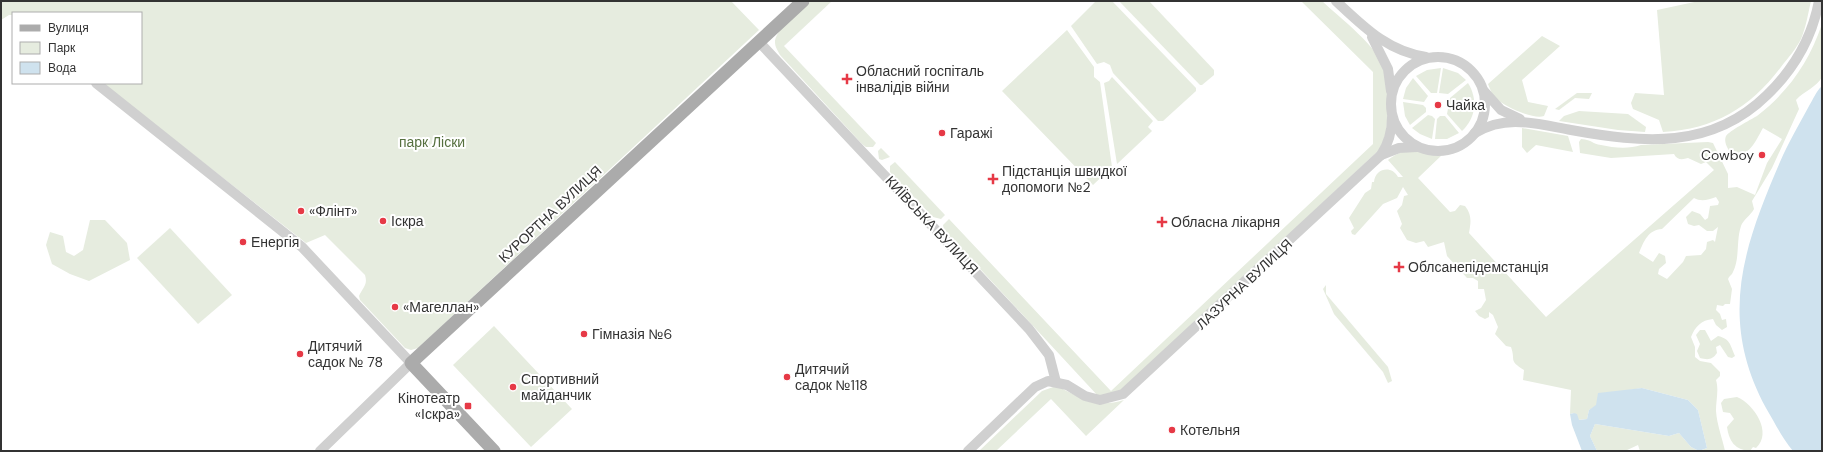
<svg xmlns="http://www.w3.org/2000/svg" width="1823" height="452" font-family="'DM Sans',sans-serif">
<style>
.green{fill:#e6ecdf;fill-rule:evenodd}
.water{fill:#cfe2ee}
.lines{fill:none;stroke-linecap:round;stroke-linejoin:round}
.minor{stroke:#d0d0d0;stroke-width:10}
.major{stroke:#ababab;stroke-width:13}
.poi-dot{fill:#e63946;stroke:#fff;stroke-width:1.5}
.labels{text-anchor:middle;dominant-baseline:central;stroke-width:4;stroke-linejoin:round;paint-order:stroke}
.poi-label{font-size:14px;fill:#333;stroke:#fff;text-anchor:start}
.park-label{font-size:14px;fill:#56703f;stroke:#fff}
.street-label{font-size:14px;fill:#333;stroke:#fff}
</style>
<rect width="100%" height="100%" fill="#fff"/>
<g class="green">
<path d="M1 1H731L759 30 418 348 411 350 405 348 360 300 359 296C363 287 368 285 365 275L325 235 306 243 102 83H141V13H13V15H9L1 20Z"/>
<path d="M811 1H832L784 46 876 143 873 147H866L862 144 780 55C778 51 775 47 775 43 774 30 801 10 811 1Z"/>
<path d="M1096 1H1112L1196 88V91L1163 121H1158L1113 73 1110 65 1104 62 1097 64 1071 26Z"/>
<path d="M1119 1H1149L1214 70V75L1202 85H1200Z"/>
<path d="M1301 1H1322C1340 18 1379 47 1385 71 1388 83 1387 96 1387 108 1387 126 1388 135 1378 151L1120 393 1098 396 944 230 943 225 949 219 1111 391 1373 144V72Z"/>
<path d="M1699 1H1811C1808 14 1806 27 1801 39 1796 49 1788 58 1781 67 1750 108 1715 129 1663 132L1659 120 1633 109 1631 103 1635 93 1664 95 1657 10Z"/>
<path d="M1822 24C1822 32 1823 73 1822 77 1817 87 1804 91 1796 100L1799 109 1772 168 1752 201 1754 209C1751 215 1743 220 1741 226 1736 241 1740 258 1733 272 1732 275 1729 276 1728 279L1732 289 1730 304H1725L1723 306 1717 305 1716 310 1720 314 1722 320 1726 319 1727 327 1722 330 1716 325 1713 319C1701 320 1695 327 1691 337L1695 347V357L1700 361 1711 363 1720 372V376L1716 380C1719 390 1716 400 1716 411 1717 425 1722 437 1725 451H1699L1707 448 1698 410 1688 400 1642 388 1623 391 1589 410 1587 419 1578 420 1574 413 1570 414 1571 390 1523 380 1524 370C1508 360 1516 361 1511 347L1506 346 1495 334 1498 327 1493 315 1489 312V317L1485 319 1479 316 1475 311 1481 308 1486 300 1484 289H1478V281L1473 278H1467L1447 256 1444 242 1428 247 1424 241 1416 243 1407 240 1400 228 1402 224 1397 211 1402 205 1404 196 1408 195 1403 187 1397 198 1383 204 1355 235 1352 234 1351 231 1354 228 1349 218 1365 193 1371 189 1372 182H1374C1375 168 1392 165 1398 177H1403L1388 160C1411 143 1418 156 1443 154L1418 178 1450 212 1455 211 1460 205 1465 206C1472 215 1471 222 1469 233L1546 317 1714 170 1706 162 1701 164 1688 158C1682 160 1677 160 1674 154L1611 158 1580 153 1579 142 1581 139C1593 140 1592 144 1601 145 1614 148 1629 149 1641 145L1708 142 1713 143 1728 174V188L1737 187 1755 195 1767 163 1782 139 1763 128C1755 142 1750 156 1732 156 1729 150 1723 143 1726 136 1729 131 1750 120 1757 116 1789 91 1809 62 1822 24ZM1716 197 1719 202 1718 205 1710 206 1708 218 1705 220 1700 214 1692 211 1686 217 1688 224 1694 226 1699 225 1707 231H1713L1718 227 1715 242 1713 240 1707 242 1706 249 1701 255 1686 256 1683 262 1667 279 1658 274 1659 269 1666 263 1665 256 1659 253 1653 262 1639 253C1644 241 1648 230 1662 229L1694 198C1701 202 1708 200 1716 197Z"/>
<path d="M1067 30 1094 67V77L1100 82 1112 167 1093 185 1002 91Z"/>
<path d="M1542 36 1560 46 1522 80 1528 102 1548 106 1544 116C1533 120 1504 106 1495 98 1492 94 1490 89 1488 84Z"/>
<path d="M1441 68 1437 93H1431L1416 76 1427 70Z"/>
<path d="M1443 68 1458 73 1466 80 1448 94 1439 93Z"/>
<path d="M1112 77 1153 121 1148 127 1152 131 1117 164 1104 83 1109 81Z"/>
<path d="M1413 78 1428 96 1424 102 1403 99 1406 88Z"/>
<path d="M1468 83C1478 99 1476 118 1462 131L1447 114 1450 98Z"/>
<path d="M1577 93H1592L1589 99 1575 98 1559 110 1555 109Z"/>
<path d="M1403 102 1423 105 1426 108V112L1410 125 1405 116Z"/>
<path d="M1579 111 1628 114 1646 127 1645 132 1618 130 1559 121 1564 116Z"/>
<path d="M1428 115 1432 116 1435 119 1432 139 1420 134 1412 128Z"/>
<path d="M1440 116H1445L1459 133 1447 139H1435L1437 119Z"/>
<path d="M1522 128 1568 136 1573 152 1536 145 1527 153 1522 147Z"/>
<path d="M881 148 890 157 882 160 879 159 878 151Z"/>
<path d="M895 162 945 215 941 219 933 217 890 172V166Z"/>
<path d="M90 220H105L127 243 130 260 89 281 70 274 52 264 46 245 50 232 63 236 66 252 74 256 83 250Z"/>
<path d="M170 228 232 295 198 324 137 258Z"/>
<path d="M1326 285V294L1388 367 1392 381 1388 383 1383 372 1334 314 1323 289Z"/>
<path d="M494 326 572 409 531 447 453 365Z"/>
<path d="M1700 330H1705L1711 341 1718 336C1730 339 1730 344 1735 356L1732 358 1728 357 1720 345 1716 347 1717 353C1712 360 1708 360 1700 358L1697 351 1700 344 1696 335Z"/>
<path d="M1056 386C1083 398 1095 409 1124 400L1086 436 1051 399 996 451H979L1042 391Z"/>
<path d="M1737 397C1754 404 1773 433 1756 448L1753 447 1750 451C1735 450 1729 441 1727 427L1734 419 1730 413 1723 412 1721 403 1724 399Z"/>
<path d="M1595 424 1669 436 1679 433 1691 447 1699 451H1640L1638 445 1625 451H1597L1590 436Z"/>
</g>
<g class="water">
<path d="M1822 86V451H1793C1782 438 1775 423 1766 408 1718 319 1743 248 1780 162 1788 143 1799 125 1809 106 1813 100 1816 91 1822 86Z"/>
<path d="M1642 388 1688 400 1698 410 1707 448 1699 451 1691 447 1679 433 1669 436 1595 424 1590 436 1597 451H1582L1572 425 1570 414 1574 413 1577 414 1579 420 1587 419 1589 410 1596 405 1598 393Z"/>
</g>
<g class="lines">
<g class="minor">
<path d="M1336 1C1364 27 1387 51 1426 57"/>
<path d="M1372 37 1388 69 1391 91"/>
<path d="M759 42 1029 329 1049 355 1056 382"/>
<circle cx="1438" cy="104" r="47"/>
<path d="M96 83 302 247 411 363 320 451"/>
<path d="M1484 91 1501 110 1520 119"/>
<path d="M1475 133C1506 114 1537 124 1571 130 1643 143 1711 150 1767 95 1795 68 1812 38 1819 1"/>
<path d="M1381 155 1399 148 1417 147"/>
<path d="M968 451 1035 387 1048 381 1067 385 1085 396 1100 400 1123 394 1381 155C1389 143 1392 132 1392 117"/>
</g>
<path class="major" d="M494 451 411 363 803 1"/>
</g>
<g class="poi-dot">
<path d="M845 73h4v4h4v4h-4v4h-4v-4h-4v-4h4z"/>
<circle cx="1438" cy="105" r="4"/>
<circle cx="942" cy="133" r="4"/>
<circle cx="1762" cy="155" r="4"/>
<path d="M991 173h4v4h4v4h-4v4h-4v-4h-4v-4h4z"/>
<circle cx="301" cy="211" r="4"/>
<circle cx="383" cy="221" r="4"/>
<path d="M1160 216h4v4h4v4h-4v4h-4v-4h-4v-4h4z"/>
<circle cx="243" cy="242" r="4"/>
<path d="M1397 261h4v4h4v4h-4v4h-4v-4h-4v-4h4z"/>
<circle cx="395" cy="307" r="4"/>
<circle cx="584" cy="334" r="4"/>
<circle cx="300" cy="354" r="4"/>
<circle cx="787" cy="377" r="4"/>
<circle cx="513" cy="387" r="4"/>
<rect x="464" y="402" width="8" height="8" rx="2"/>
<circle cx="1172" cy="430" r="4"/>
</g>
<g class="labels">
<g class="poi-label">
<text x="856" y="71">Обласний госпіталь<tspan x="856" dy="16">інвалідів війни</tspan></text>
<text x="1446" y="105">Чайка</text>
<text x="950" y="133">Гаражі</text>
<text x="1754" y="155" text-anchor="end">Cowboy</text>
<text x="1002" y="171">Підстанція швидкої<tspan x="1002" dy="16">допомоги №2</tspan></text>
<text x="309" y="211">«Флінт»</text>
<text x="391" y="221">Іскра</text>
<text x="1171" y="222">Обласна лікарня</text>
<text x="251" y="242">Енергія</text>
<text x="1408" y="267">Облсанепідемстанція</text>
<text x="403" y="307">«Магеллан»</text>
<text x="592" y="334">Гімназія №6</text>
<text x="308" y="346">Дитячий<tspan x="308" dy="16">садок № 78</tspan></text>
<text x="795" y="369">Дитячий<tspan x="795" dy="16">садок №118</tspan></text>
<text x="521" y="379">Спортивний<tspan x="521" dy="16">майданчик</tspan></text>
<text x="460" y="398" text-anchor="end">Кінотеатр<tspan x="460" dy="16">«Іскра»</tspan></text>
<text x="1180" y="430">Котельня</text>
</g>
<g class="park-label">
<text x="432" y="142">парк Ліски</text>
</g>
<g class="street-label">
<text transform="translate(550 214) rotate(-43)">КУРОРТНА ВУЛИЦЯ</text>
<text transform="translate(932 225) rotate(47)">КИЇВСЬКА ВУЛИЦЯ</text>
<text transform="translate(1244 284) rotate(-43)">ЛАЗУРНА ВУЛИЦЯ</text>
</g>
</g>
<rect width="1823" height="452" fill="none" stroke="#333333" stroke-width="4"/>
<rect x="12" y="12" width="130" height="72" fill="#ffffff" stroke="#adadad"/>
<rect x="20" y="25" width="20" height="6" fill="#ababab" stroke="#adadad"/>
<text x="48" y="32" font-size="12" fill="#333333">Вулиця</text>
<rect x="20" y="42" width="20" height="12" fill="#e6ecdf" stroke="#adadad"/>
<text x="48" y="52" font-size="12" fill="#333333">Парк</text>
<rect x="20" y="62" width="20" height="12" fill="#cfe2ee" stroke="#adadad"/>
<text x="48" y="72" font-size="12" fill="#333333">Вода</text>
</svg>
